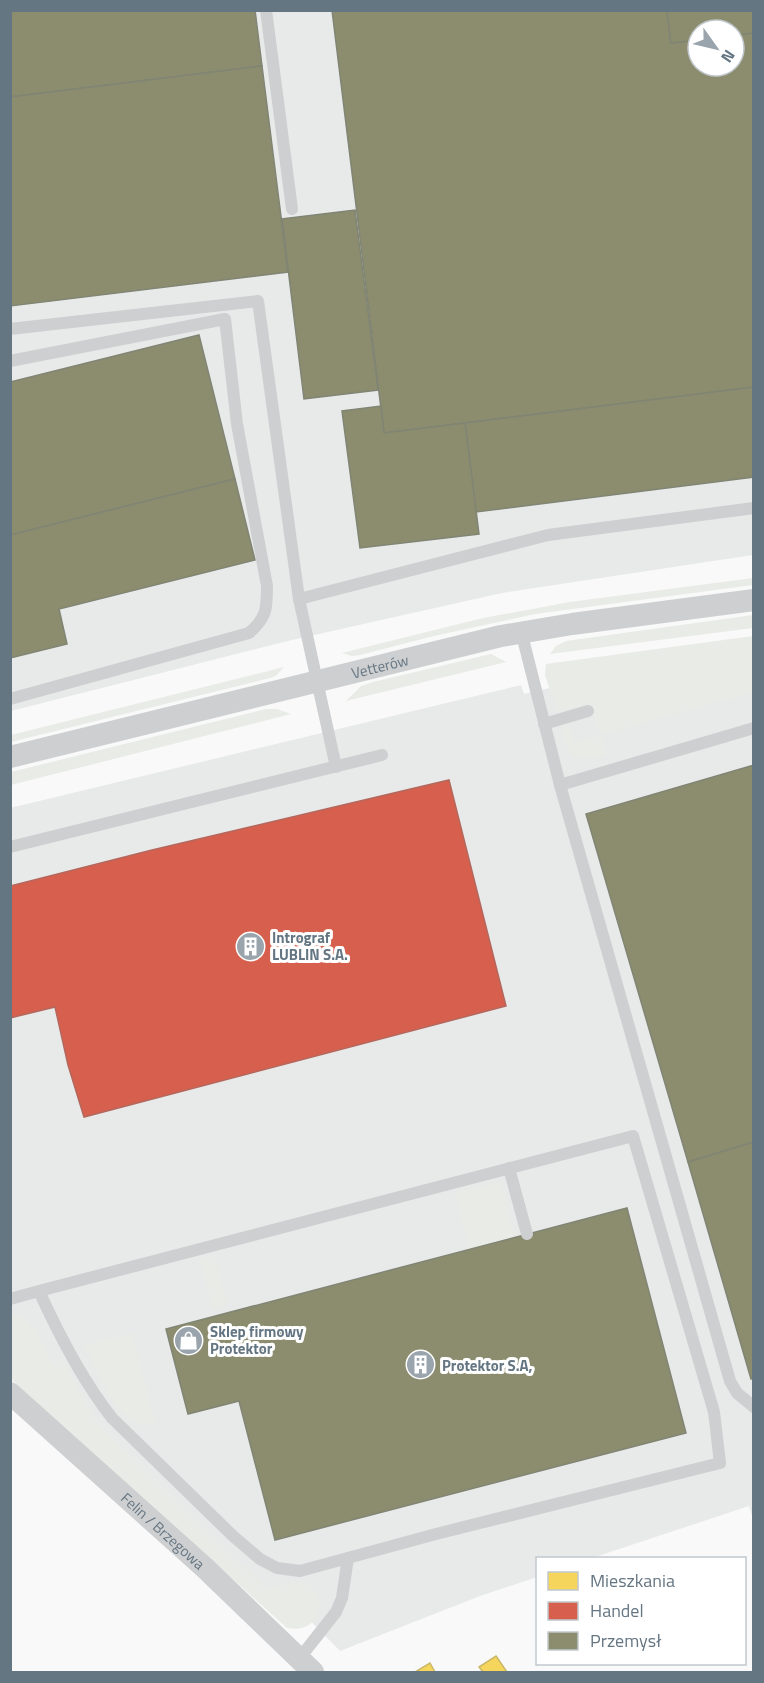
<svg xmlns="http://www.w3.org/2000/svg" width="764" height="1683" font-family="'Titillium Web',sans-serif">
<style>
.built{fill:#e8e9e9;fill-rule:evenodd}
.green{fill:#e8ebe6}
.homes{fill:#f6d55c;stroke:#cab868;stroke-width:1.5}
.shops{fill:#d6604d;stroke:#b4675d;stroke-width:1.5}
.industry{fill:#8c8c6e;stroke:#808574;stroke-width:1.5}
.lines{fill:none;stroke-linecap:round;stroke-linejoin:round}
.lane{stroke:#cecfd0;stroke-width:12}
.street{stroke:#cecfd0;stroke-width:22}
.labels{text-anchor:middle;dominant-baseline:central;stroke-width:6;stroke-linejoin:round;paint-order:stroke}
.street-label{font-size:15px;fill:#657683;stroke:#fff}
.poi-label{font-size:15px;font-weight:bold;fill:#657683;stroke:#fff;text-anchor:start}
</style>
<rect width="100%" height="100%" fill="#f9f9f9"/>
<g class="built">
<path d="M11 11H753V555L502 593 292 640 11 711ZM698 30H734V66H698Z"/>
<path d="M753 650V1519L749 1506 592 1558H538L537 1577 480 1596 340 1651 284 1594 265 1595 11 1342 10 808 521 685 524 694 665 661Z"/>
</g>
<g class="green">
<path d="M753 578V585L535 614 434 636 360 655 352 656 342 653 483 618 570 602Z"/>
<path d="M753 615V628L550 654 556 646 566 641Z"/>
<path d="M753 636V692L601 735 606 755C573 764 569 759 560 727L568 725 574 743 601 735 589 704 557 712 545 675 546 664Z"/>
<path d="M491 654 506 662 346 701 361 686 373 682Z"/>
<path d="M284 667 276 676 270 678 11 742V735Z"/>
<path d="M266 709H277L291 714 11 785V772Z"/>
<path d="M501 1182 515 1238 469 1250 455 1193Z"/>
<path d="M214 1255 227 1304 213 1308 200 1259Z"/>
<path d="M24 1316 37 1332 53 1364 63 1359 96 1421 266 1589 295 1582 311 1585 320 1600C320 1621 307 1632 287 1628L11 1379V1317Z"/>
<path d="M132 1333 156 1425C150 1425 143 1425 137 1423 113 1414 96 1368 84 1345Z"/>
</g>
<g class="homes">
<path d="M496 1656 507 1672H483L479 1667Z"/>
<path d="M430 1663 435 1672H415Z"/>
</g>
<path class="shops" d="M449 780 506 1006 84 1117 68 1065 55 1007 10 1018V886L152 850Z"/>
<g class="industry">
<path d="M10 10H255L262 66 10 97Z"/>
<path d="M332 10H667L671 43 698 40V66H734V35L754 33V387L384 433Z"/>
<path d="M667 10H754V33L734 35V30H698V40L671 43Z"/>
<path d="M262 66 288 272 10 306V97Z"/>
<path d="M355 210 378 390 304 399 282 219Z"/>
<path d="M199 335 235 479 10 535V382Z"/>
<path d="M754 387V477L476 512 465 423Z"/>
<path d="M381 406 384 433 465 423 479 534 360 548 342 411Z"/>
<path d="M235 479 255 560 59 609 67 644 10 658V535Z"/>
<path d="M754 765V1142L688 1162 586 814Z"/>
<path d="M754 1142V1378L751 1379 688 1162Z"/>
<path d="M627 1208 686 1433 275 1540 239 1401 188 1414 166 1329Z"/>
</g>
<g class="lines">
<g class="lane">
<path d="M266 10 292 209"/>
<path d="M10 329 258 301 299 599 336 767"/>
<path d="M10 361 225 319 237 424 267 586C267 609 267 617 249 633L10 699"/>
<path d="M299 599 548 535 754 508"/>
<path d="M521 631 560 785 730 1381 737 1393 754 1407"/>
<path d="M544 724 588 711"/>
<path d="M560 785 754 728"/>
<path d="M10 847 382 755"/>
<path d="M509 1168 527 1234"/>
<path d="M10 1299 39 1291 633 1136 714 1412 720 1463 436 1534 300 1571 277 1568 260 1559 233 1536 112 1418C82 1380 59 1335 39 1291"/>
<path d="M299 1659 336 1612 342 1598 348 1558"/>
</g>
<g class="street">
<path id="s1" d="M10 757 501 636 572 624 754 600"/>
<path id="s2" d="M10 1393 205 1568 313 1672"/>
</g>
</g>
<defs>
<symbol id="building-disc" viewBox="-11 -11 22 22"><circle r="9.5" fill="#99a4ac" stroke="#fff"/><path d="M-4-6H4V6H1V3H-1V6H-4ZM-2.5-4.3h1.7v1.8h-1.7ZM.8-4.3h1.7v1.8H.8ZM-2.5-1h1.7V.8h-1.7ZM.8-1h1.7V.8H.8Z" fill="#fff"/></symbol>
<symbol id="shop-disc" viewBox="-11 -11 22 22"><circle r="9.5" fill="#99a4ac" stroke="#fff"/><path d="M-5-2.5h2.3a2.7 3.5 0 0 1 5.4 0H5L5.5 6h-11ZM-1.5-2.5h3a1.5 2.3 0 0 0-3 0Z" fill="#fff"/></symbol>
</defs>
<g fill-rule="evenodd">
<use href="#building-disc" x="234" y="930" width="33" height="33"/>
<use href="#shop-disc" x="172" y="1324" width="33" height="33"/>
<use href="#building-disc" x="404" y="1348" width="33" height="33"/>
</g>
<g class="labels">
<g class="street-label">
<text stroke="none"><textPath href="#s1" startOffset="381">Vetterów</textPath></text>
<text stroke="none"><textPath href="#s2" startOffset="206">Felin / Brzegowa</textPath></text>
</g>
<g class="poi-label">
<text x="272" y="937">Intrograf<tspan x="272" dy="17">LUBLIN S.A.</tspan></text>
<text x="210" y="1331">Sklep firmowy<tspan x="210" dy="17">Protektor</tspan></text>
<text x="442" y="1365">Protektor S.A,</text>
</g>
</g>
<rect width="764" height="1683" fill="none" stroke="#657683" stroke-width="24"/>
<rect x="536" y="1557" width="210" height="108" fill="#ffffff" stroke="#c1c8cd" stroke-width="1.5"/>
<rect x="548" y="1572" width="30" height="18" fill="#f6d55c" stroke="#c1c8cd" stroke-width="1.5"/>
<text x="590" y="1587" font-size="18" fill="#657683">Mieszkania</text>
<rect x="548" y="1602" width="30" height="18" fill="#d6604d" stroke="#c1c8cd" stroke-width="1.5"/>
<text x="590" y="1617" font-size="18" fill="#657683">Handel</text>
<rect x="548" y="1632" width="30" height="18" fill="#8c8c6e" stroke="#c1c8cd" stroke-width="1.5"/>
<text x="590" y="1647" font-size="18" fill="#657683">Przemysł</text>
<g transform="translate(716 48) rotate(124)"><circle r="28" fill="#ffffff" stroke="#c1c8cd" stroke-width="1.5"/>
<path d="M0-4.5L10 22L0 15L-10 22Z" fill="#99a4ac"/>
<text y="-9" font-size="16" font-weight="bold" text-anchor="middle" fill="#657683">N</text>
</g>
</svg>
